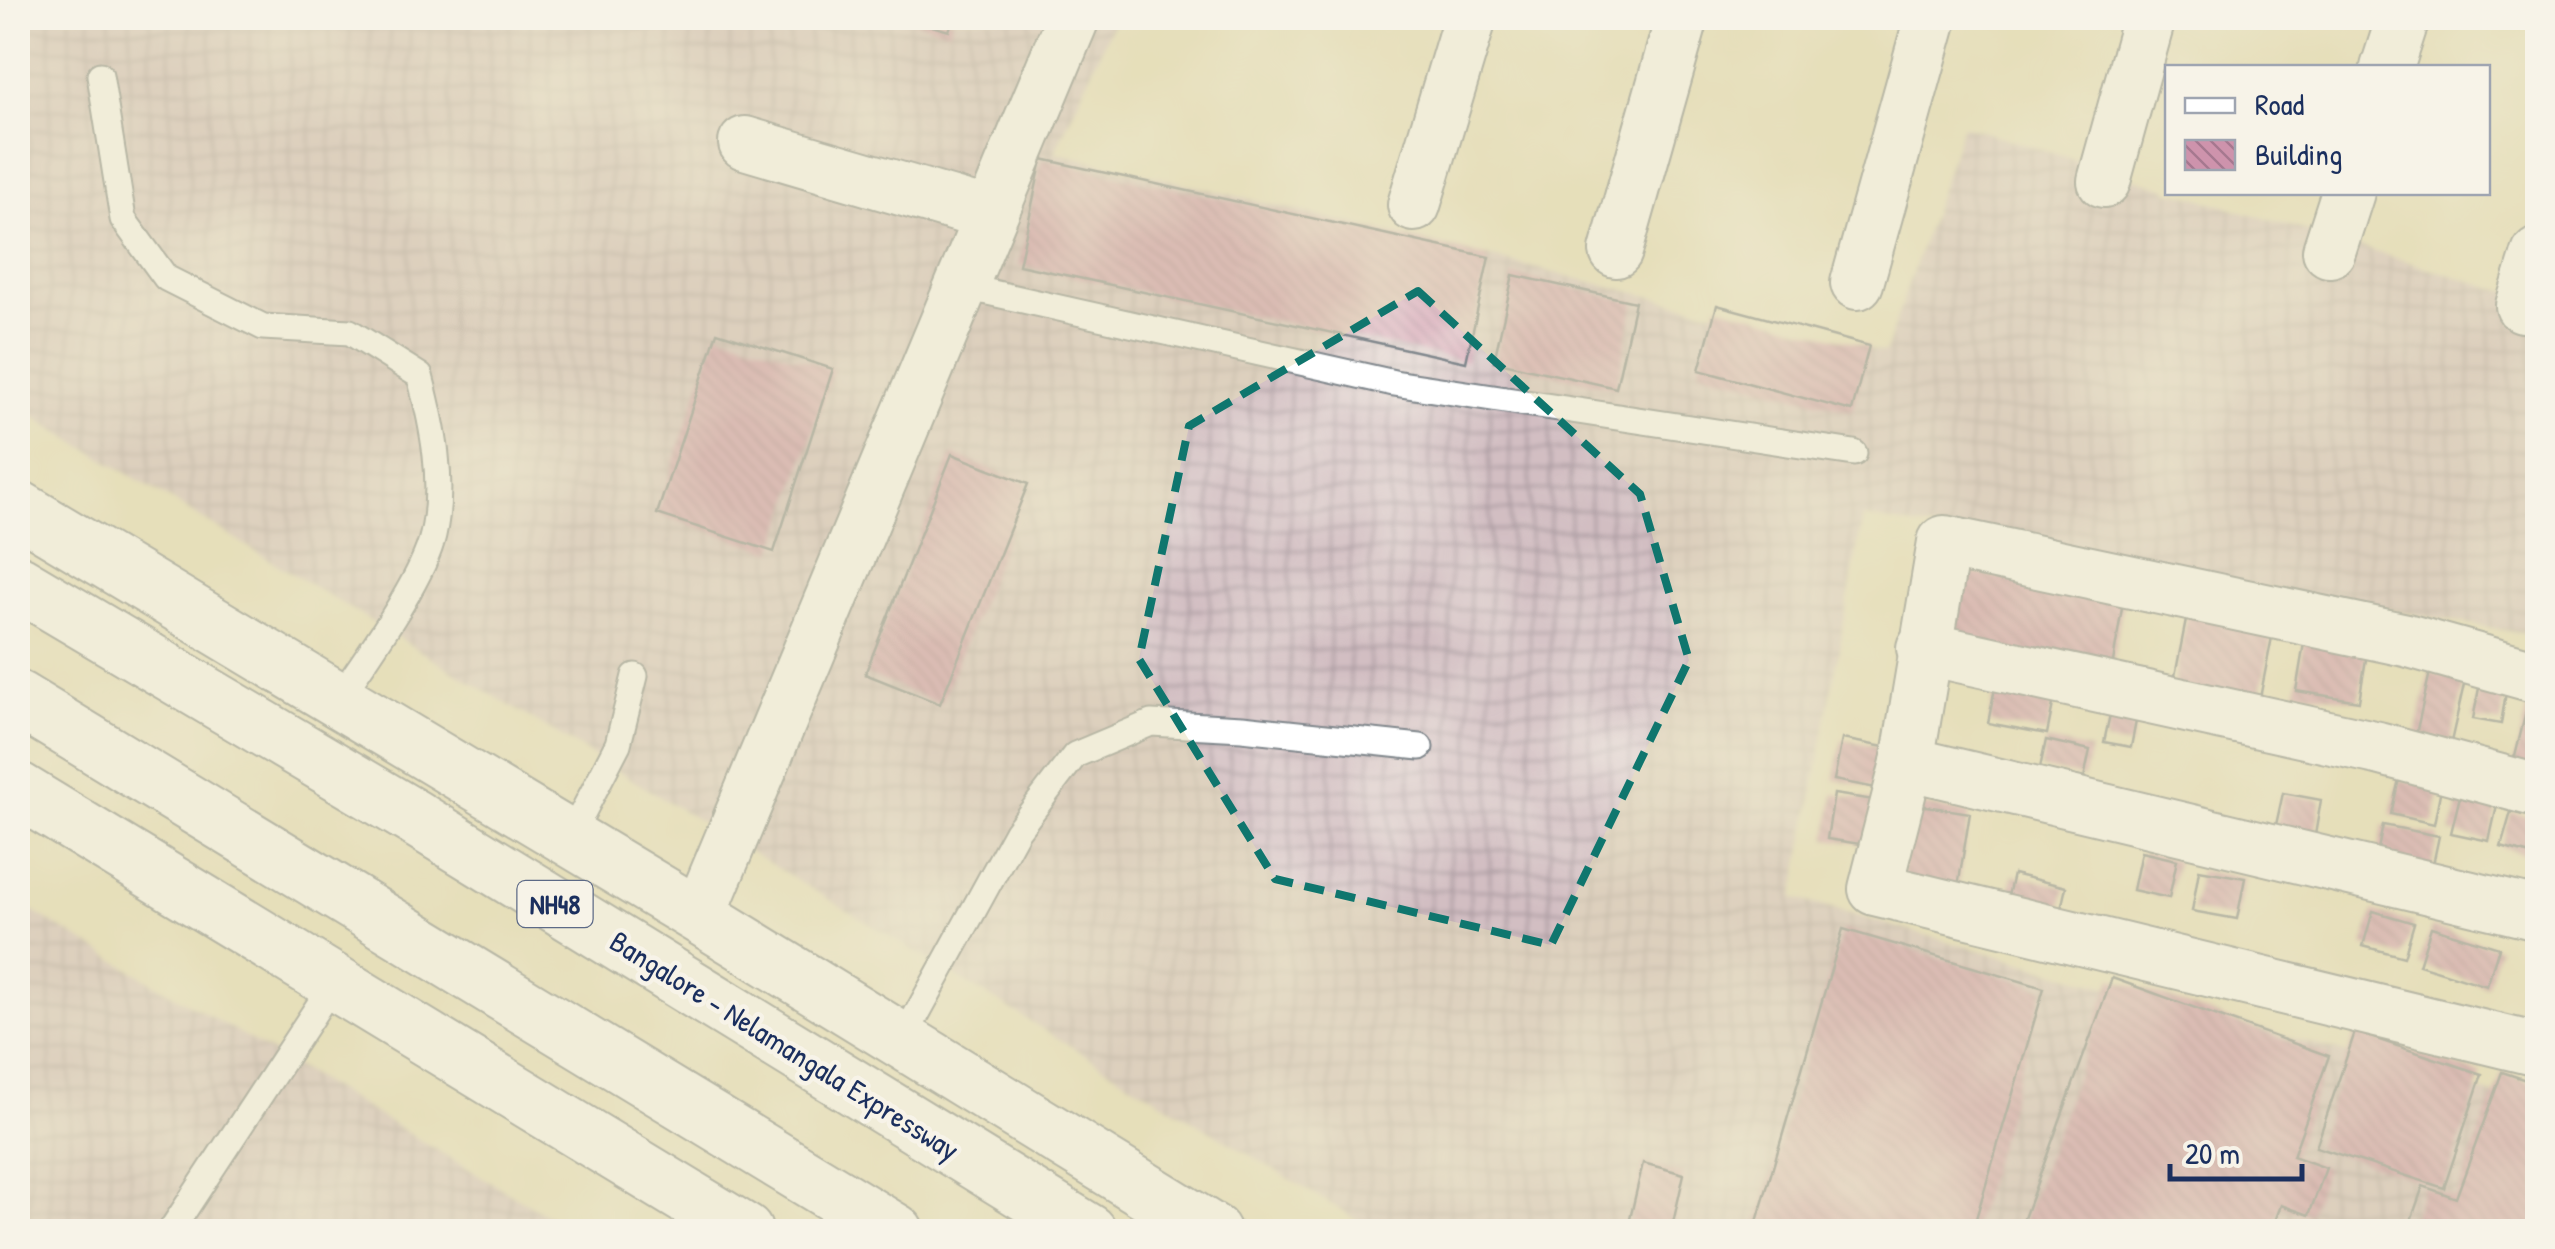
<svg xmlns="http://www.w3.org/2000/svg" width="2555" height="1249" font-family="'Patrick Hand',sans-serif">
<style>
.industrial{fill:url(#industrial-grid)}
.building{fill:url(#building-back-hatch)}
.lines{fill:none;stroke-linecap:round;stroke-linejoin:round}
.lane-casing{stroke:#80878c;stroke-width:29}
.street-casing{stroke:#80878c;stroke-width:56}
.secondary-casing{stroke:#80878c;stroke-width:59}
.highway-casing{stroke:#80878c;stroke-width:59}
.lane{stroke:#fff;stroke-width:25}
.street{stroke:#fff;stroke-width:52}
.secondary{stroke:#fff;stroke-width:55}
.highway{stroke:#fff;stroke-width:55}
.marked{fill:none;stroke:#0f766e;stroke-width:8;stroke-dasharray:20 12;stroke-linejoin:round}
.labels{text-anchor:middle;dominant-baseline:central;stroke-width:9;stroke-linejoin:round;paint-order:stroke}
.shield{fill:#f7f3e8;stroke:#5d6a87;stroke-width:2.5}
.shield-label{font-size:28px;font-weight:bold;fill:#1b2f5e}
.street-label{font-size:30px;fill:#1b2f5e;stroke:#f7f3e8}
</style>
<defs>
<pattern id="industrial-grid" width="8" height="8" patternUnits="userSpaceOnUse" patternTransform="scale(2.5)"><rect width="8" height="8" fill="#d2bec2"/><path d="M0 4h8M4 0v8" fill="none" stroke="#aa9ba1"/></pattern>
<pattern id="building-back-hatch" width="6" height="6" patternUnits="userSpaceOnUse" patternTransform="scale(2.5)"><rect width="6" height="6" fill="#ce93ac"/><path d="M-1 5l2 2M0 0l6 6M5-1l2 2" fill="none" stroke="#a6788f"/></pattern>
</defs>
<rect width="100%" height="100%" fill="#f7f3e8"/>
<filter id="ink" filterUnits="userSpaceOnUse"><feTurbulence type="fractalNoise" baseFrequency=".01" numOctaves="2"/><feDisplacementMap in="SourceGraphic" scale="20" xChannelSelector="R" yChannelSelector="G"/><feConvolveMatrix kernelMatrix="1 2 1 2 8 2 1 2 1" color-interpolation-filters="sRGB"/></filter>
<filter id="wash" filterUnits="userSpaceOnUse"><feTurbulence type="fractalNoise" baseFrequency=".0048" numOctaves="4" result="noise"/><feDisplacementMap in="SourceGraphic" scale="40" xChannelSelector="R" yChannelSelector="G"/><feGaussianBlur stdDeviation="2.25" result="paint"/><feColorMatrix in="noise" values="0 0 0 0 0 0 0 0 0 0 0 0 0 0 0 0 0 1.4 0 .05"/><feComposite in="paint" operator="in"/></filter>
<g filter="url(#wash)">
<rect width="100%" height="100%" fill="#e6dfba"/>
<g class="industrial">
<path d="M18 18H1115L1055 152 1885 353 1962 125 2167 188 2168 192 2182 193 2537 301V636L1863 517 1794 898 2537 1107V1231H1375L18 407Z"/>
<path d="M18 903 574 1231H18Z"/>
</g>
<g id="blocks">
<g class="building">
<path d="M904 18H953L949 31Z"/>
<path d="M1042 159 1489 257 1466 362 1019 265Z"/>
<path d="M1513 275 1635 302 1616 388 1494 361Z"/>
<path d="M1717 305 1869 346 1852 411 1699 370Z"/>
<path d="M717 332 833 369 774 552 657 514Z"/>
<path d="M952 454 1028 484 940 704 865 674Z"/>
<path d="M1957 570 2124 596 2112 668 1946 642Z"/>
<path d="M2188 610 2274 627 2259 703 2173 686Z"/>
<path d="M2305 637 2368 647 2359 701 2296 691Z"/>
<path d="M2430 672 2465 680 2451 742 2416 734Z"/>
<path d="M1996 683 2055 694 2047 734 1988 723Z"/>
<path d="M2479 688 2506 692 2501 724 2473 719Z"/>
<path d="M2527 707 2538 709V775L2512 769Z"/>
<path d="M2111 710 2137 716 2131 747 2104 742Z"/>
<path d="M1842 739 1884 747 1876 788 1834 780Z"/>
<path d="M2046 740 2090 750 2084 778 2040 768Z"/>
<path d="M2399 779 2441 788 2434 824 2391 814Z"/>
<path d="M2462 788 2499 797 2489 841 2451 833Z"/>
<path d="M2283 793 2321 800 2314 841 2274 834Z"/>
<path d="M1834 794 1874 800 1867 845 1827 839Z"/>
<path d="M1913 804 1970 813 1957 893 1900 884Z"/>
<path d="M2511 812 2538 819V857L2501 847Z"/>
<path d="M2383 825 2439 836 2431 874 2375 864Z"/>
<path d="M2141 852 2177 860 2169 898 2133 890Z"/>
<path d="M2199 870 2245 878 2237 919 2192 911Z"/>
<path d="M2013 874 2066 887 2059 918 2006 905Z"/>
<path d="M2373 911 2414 923 2404 957 2363 946Z"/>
<path d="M2431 927 2499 948 2487 986 2419 965Z"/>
<path d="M1843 929 2044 988 1972 1232H1754Z"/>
<path d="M2112 978 2329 1056 2293 1156 2326 1168 2309 1215 2281 1205 2271 1232H2019Z"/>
<path d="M2355 1032 2482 1074 2444 1188 2316 1147Z"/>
<path d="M2502 1072 2538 1084V1232H2407L2423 1186 2456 1198Z"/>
<path d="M1643 1163 1684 1174 1671 1232H1627Z"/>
</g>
</g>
</g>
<g filter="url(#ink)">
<use href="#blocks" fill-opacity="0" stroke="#80878c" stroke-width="2.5"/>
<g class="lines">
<defs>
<g id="lane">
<path d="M100 75 123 219 166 278 263 327 350 332 420 376C433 426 445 482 433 535 423 580 365 659 338 700"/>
<path d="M961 286 1394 383 1854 453"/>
<path d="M569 839 618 744 635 676"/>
<path d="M902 1041 1017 831 1075 755 1151 723 1242 728 1420 747"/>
<path d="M170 1232 335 981"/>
</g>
<g id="street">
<path d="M2387 68 2403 18"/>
<path d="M745 143 990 215"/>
<path d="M2104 181 2149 18"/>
<path d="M1414 205 1470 18"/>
<path d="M1616 251 1682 18"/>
<path d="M2329 251 2348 192"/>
<path d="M1857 283 1931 18"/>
<path d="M2522 306 2538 254"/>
<path d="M1923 648 2378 748 2538 791"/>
<path d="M2538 677 2406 640 1944 542 1907 763 1875 889 2538 1050"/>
<path d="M1907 763 2538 914"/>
<path d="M699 916 1073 18"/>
</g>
<g id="secondary">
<path d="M18 508 699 916 1213 1232"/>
<path d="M18 790 745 1232"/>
</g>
<g id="highway">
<path d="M18 583 413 817 1089 1232"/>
<path d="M18 699 896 1232"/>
</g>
</defs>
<use href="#lane" class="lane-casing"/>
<use href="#street" class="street-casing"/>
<use href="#secondary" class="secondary-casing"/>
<use href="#highway" class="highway-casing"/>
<use href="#lane" class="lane"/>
<use href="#street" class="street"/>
<use href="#secondary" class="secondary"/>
<use href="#highway" class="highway"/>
</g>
</g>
<path d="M0 0H2555V1249H0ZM1418 291 1640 494 1689 660 1551 945 1275 879 1139 659 1189 426Z" fill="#e6dfba" fill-opacity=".55" fill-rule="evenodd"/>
<path class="marked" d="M1418 291 1640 494 1689 660 1551 945 1275 879 1139 659 1189 426Z"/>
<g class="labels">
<rect class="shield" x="517.5" y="881" width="75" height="46" rx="8"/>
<g class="shield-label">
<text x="555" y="904">NH48</text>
</g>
<g class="street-label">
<text transform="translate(785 1045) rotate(32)">Bangalore - Nelamangala Expressway</text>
</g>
</g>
<rect width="2555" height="1249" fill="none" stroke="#f7f3e8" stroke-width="60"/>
<rect x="2165" y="65" width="325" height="130" fill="#f7f3e8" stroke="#9fa5b1" stroke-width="2.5"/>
<rect x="2185" y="98" width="50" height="15" fill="#ffffff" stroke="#9fa5b1" stroke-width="2.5"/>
<text x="2255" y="115" font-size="30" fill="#1b2f5e">Road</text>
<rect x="2185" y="140" width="50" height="30" fill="url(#building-back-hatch)" stroke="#9fa5b1" stroke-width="2.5"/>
<text x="2255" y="165" font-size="30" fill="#1b2f5e">Building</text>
<path d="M2170 1164v15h132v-15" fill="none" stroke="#1b2f5e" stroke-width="5"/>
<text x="2185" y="1164" font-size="30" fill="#1b2f5e" stroke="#f7f3e8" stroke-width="8" paint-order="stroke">20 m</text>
</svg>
